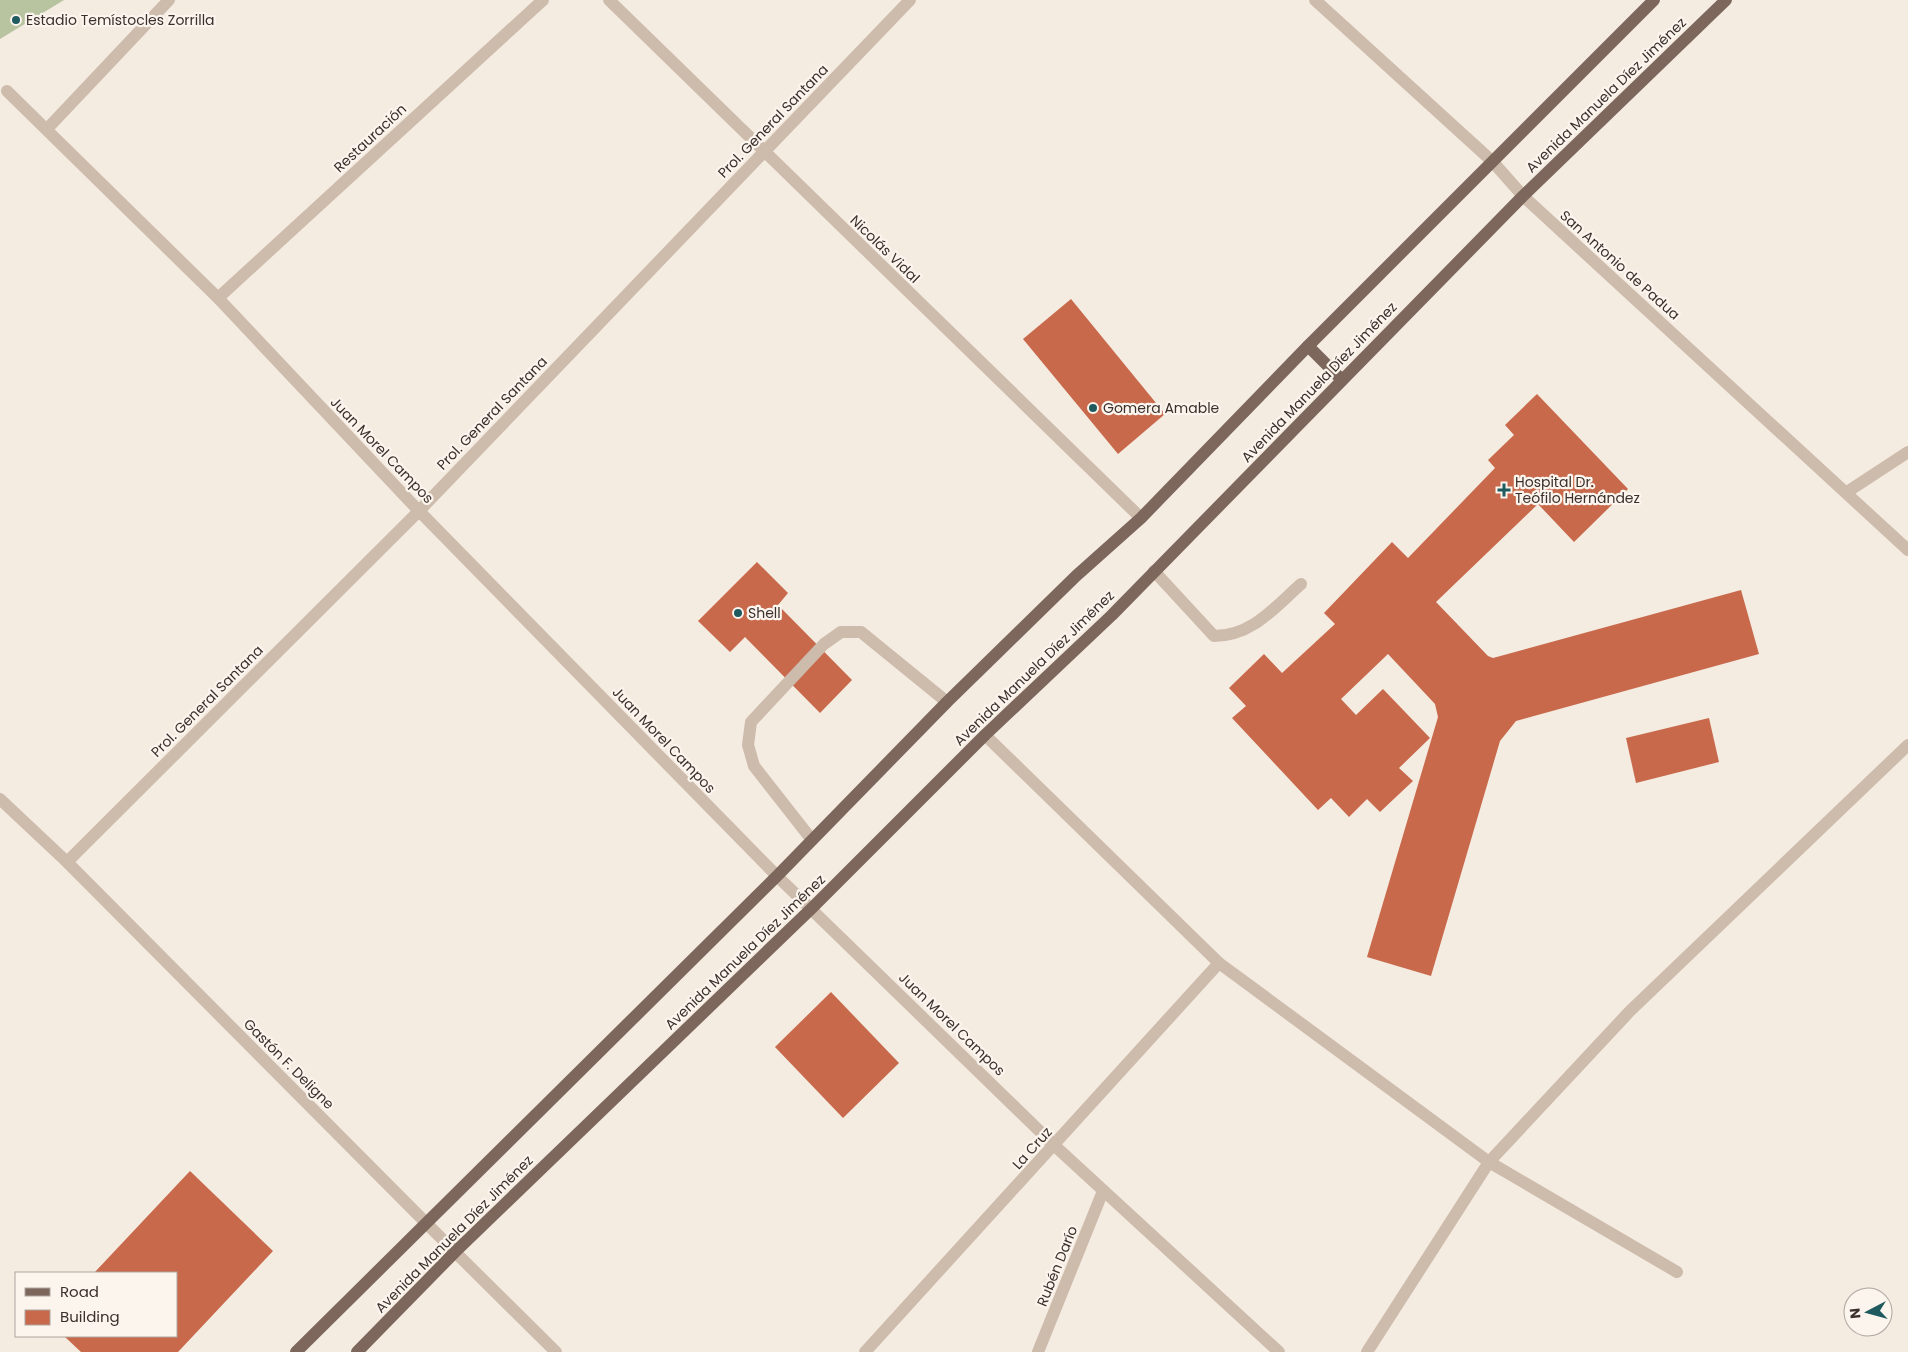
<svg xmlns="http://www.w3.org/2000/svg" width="1908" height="1352" font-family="Poppins,sans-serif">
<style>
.green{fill:#b8c4a0}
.building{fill:#c8694b}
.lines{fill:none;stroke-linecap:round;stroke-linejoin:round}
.service{stroke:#cdbbac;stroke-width:12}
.minor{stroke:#cdbbac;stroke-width:12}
.tertiary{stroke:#cdbbac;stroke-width:12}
.primary{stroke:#7d675c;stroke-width:12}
.poi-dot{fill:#1f5a5e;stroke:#fbf5ee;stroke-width:2}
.labels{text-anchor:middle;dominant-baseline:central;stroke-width:4.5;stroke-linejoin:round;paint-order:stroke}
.poi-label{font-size:14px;fill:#3b302b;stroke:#fbf5ee;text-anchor:start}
.street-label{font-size:14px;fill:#3b302b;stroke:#fbf5ee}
</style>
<rect width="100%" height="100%" fill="#f4ebe1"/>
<path class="green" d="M0 0H64L0 39Z"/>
<g class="building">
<path d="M1071 299 1165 414 1118 454 1023 339Z"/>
<path d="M1537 394 1628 489 1574 542 1538 504 1436 602 1488 656 1493 658 1741 590 1759 654 1516 721 1500 741 1431 976 1367 957 1438 717 1435 704 1388 654 1341 699 1356 715 1383 689 1430 738 1399 768 1413 781 1380 812 1367 799 1349 817 1331 798 1318 810 1232 718 1246 706 1229 688 1264 654 1282 673 1335 624 1324 613 1392 542 1408 558 1495 468 1488 460 1514 435 1505 425Z"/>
<path d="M757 562 788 593 778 605 852 680 820 713 745 637 730 652 698 621Z"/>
<path d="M1709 718 1719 762 1636 783 1626 738Z"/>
<path d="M831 992 899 1063 843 1118 775 1047Z"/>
<path d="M190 1171 273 1251 178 1352H81L64 1336H176V1273H94Z"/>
</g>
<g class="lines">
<g class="service">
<path d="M1154 571 1214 636C1252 636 1274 608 1301 584"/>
<path d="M812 840 754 766 748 745 751 722 824 644 841 632H861L947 702"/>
</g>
<g class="minor">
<path d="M609 0 1141 518"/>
<path d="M1315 0 1493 162 1523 196 1908 550"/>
<path d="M7 91 218 298 419 511 777 876 1055 1146 1279 1352"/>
<path d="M47 129 169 0"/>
<path d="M218 298 543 0"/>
<path d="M1847 492 1908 452"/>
<path d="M985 735 1219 963 1489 1162 1677 1272"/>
<path d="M67 862 419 511 910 0"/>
<path d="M455 1252 556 1352"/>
<path d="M865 1352 1219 963"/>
<path d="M1038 1352 1103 1191"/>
<path d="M1367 1352 1489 1162 1630 1011 1908 745"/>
</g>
<path class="tertiary" d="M0 799 67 862 455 1252"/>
<g class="primary">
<path d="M1308 346 1342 380"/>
<path d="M296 1352 777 876 947 702 1076 576 1141 518 1308 346 1654 0"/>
<path d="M357 1352 455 1252 812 908 985 735 1112 615 1523 196 1726 0"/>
</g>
</g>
<g class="poi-dot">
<circle cx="16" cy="20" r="5"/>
<circle cx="1093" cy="408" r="5"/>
<path d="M1501.5 482.5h5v5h5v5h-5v5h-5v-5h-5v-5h5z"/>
<circle cx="738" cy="613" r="5"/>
</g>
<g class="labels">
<g class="poi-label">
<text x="26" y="20">Estadio Temístocles Zorrilla</text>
<text x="1103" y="408">Gomera Amable</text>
<text x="1515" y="482">Hospital Dr.<tspan x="1515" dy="16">Teófilo Hernández</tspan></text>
<text x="748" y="613">Shell</text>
</g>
<g class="street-label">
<text transform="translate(1606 95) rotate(-44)">Avenida Manuela Díez Jiménez</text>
<text transform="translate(773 121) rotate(-46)">Prol. General Santana</text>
<text transform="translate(370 138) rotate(-43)">Restauración</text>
<text transform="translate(885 249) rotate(44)">Nicolás Vidal</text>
<text transform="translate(1620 265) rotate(42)">San Antonio de Padua</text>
<text transform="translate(1319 382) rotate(-46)">Avenida Manuela Díez Jiménez</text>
<text transform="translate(492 413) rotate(-46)">Prol. General Santana</text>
<text transform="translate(382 450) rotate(46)">Juan Morel Campos</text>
<text transform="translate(1034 668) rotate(-44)">Avenida Manuela Díez Jiménez</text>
<text transform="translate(207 701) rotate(-45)">Prol. General Santana</text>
<text transform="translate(664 740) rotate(46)">Juan Morel Campos</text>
<text transform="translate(745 952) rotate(-44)">Avenida Manuela Díez Jiménez</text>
<text transform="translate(952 1024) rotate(44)">Juan Morel Campos</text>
<text transform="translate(289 1064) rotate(45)">Gastón F. Deligne</text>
<text transform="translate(1032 1148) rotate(-48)">La Cruz</text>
<text transform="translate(454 1234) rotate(-45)">Avenida Manuela Díez Jiménez</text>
<text transform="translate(1057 1266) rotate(-68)">Rubén Darío</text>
</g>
</g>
<rect x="15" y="1272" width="162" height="65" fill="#fbf5ee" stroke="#aea6a0"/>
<rect x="25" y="1288" width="25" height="8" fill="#7d675c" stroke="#aea6a0"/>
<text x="60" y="1297" font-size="15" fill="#3b302b">Road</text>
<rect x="25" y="1310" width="25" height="15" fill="#c8694b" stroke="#aea6a0"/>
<text x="60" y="1322" font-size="15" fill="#3b302b">Building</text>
<g transform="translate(1868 1312) rotate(264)"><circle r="24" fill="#fbf5ee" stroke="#aea6a0"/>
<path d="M0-4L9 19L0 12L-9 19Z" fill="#1f5a5e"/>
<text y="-8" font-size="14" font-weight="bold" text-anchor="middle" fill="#3b302b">N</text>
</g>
</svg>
